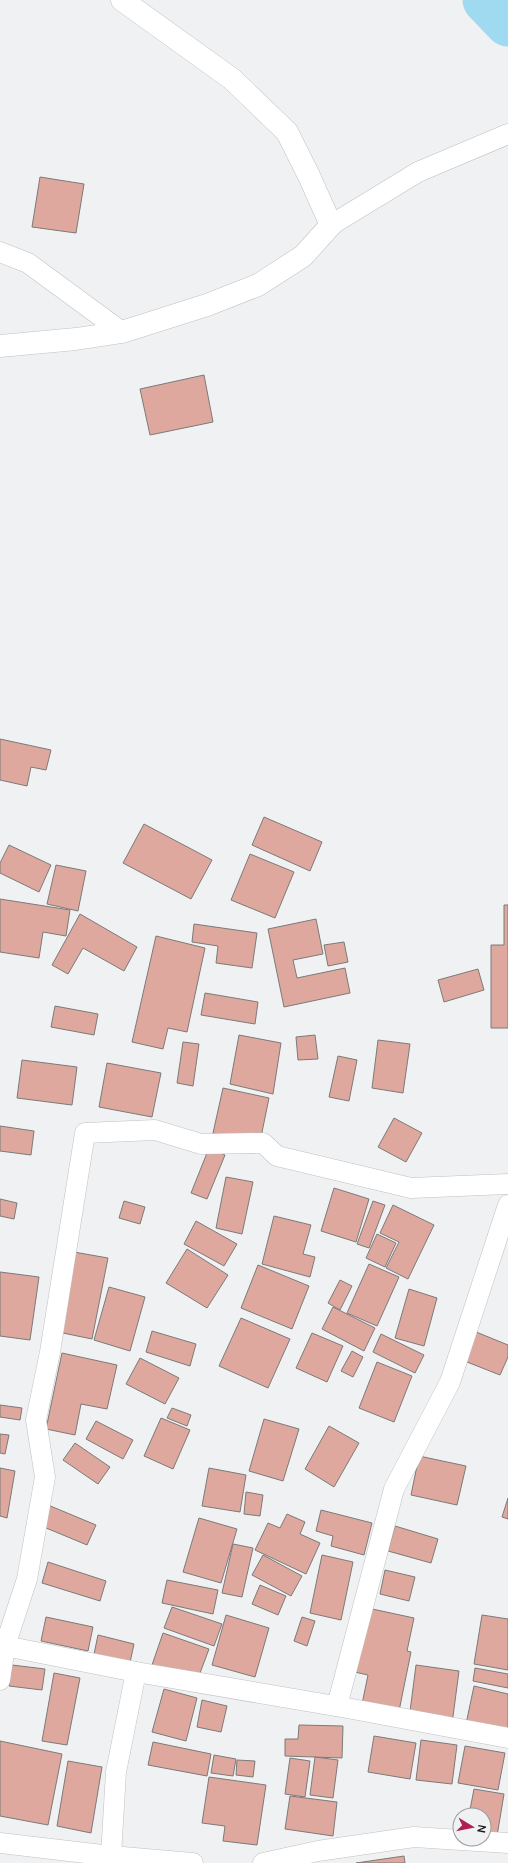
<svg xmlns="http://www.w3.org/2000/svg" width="508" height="1863" font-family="Manrope,sans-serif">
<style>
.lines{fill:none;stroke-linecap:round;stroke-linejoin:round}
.river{stroke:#a0daf0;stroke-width:47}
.building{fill:#dfa89e;stroke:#7b7a79}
.minor-casing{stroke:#c1c1c3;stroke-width:21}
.secondary-casing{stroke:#c1c1c3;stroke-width:23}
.minor{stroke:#fff;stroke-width:20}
.secondary{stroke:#fff;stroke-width:22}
</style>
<rect width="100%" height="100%" fill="#f0f1f2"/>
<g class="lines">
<path class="river" d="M486 0 508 23"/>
</g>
<g class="building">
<path d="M40 177 84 184 76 233 32 227Z"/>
<path d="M204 375 213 422 150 435 140 389Z"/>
<path d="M0 739 51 750 46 770 31 767 27 786 0 780Z"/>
<path d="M264 817 322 842 310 871 252 845Z"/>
<path d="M144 824 212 860 191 899 123 863Z"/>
<path d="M9 845 51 865 39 892 0 873V863Z"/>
<path d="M250 854 294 872 275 918 231 900Z"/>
<path d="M56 865 86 871 78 911 47 904Z"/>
<path d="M0 899 70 910 66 936 43 932 39 958 0 952Z"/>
<path d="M504 905H508V1028H491V945H504Z"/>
<path d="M80 914 137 947 124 971 83 948 68 974 52 965Z"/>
<path d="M316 919 323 954 293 960 297 978 345 968 350 993 284 1007 268 929Z"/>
<path d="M194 924 257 933 252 968 216 963 218 946 192 942Z"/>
<path d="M156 936 205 948 187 1032 168 1028 163 1049 132 1042Z"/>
<path d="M344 942 348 962 328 966 324 945Z"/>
<path d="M478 969 484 990 444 1002 438 980Z"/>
<path d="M205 993 258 1002 255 1024 201 1015Z"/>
<path d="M55 1006 98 1014 94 1035 51 1027Z"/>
<path d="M239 1035 281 1043 273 1094 230 1084Z"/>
<path d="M315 1035 318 1059 298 1060 296 1037Z"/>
<path d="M378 1040 410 1044 403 1093 372 1088Z"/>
<path d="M183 1042 199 1044 193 1086 177 1083Z"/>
<path d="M338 1056 357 1060 349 1101 329 1097Z"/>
<path d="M22 1060 77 1067 72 1105 17 1098Z"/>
<path d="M107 1063 161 1073 152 1117 99 1107Z"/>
<path d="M223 1088 269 1098 260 1142 213 1133Z"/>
<path d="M394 1118 422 1133 406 1162 378 1147Z"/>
<path d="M0 1126 34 1131 31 1155 0 1151Z"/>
<path d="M209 1148 225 1155 207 1199 191 1193Z"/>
<path d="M226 1177 253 1182 242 1234 216 1228Z"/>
<path d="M334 1188 369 1199 356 1242 321 1231Z"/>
<path d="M0 1199 17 1203 14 1219 0 1216Z"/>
<path d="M124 1201 145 1207 140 1224 119 1218Z"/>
<path d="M373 1201 385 1205 369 1248 357 1244Z"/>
<path d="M393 1205 434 1225 408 1279 386 1268 399 1242 380 1233Z"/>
<path d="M274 1216 311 1225 303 1254 315 1257 310 1277 262 1264Z"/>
<path d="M196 1221 237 1244 224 1266 184 1244Z"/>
<path d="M377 1234 396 1243 385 1267 366 1258Z"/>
<path d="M187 1249 228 1275 207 1308 166 1283Z"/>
<path d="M74 1252 108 1258 92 1339 58 1332Z"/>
<path d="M369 1264 399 1277 377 1326 347 1313Z"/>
<path d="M258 1265 309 1286 292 1329 241 1308Z"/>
<path d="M0 1272 39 1277 30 1340 0 1336Z"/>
<path d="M340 1280 352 1286 340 1310 328 1303Z"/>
<path d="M109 1287 145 1297 130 1351 94 1340Z"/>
<path d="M409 1289 437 1298 424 1346 395 1338Z"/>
<path d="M333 1307 375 1328 364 1351 322 1329Z"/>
<path d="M241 1318 290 1339 268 1388 219 1366Z"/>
<path d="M464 1327 508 1345V1357L500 1375 467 1362 452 1399 437 1393Z"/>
<path d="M152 1331 196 1344 190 1366 146 1352Z"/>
<path d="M312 1333 343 1346 327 1382 296 1368Z"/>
<path d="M381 1334 424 1355 415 1373 373 1352Z"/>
<path d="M352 1351 363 1357 353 1377 341 1371Z"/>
<path d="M62 1353 117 1365 107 1409 81 1404 75 1435 46 1429Z"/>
<path d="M140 1358 179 1378 165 1404 126 1384Z"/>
<path d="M377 1362 412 1376 394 1422 359 1408Z"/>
<path d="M0 1405 22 1408 20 1420 0 1417Z"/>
<path d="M172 1408 191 1415 187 1426 167 1418Z"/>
<path d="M161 1418 190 1430 173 1469 144 1456Z"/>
<path d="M264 1419 299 1429 283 1481 249 1471Z"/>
<path d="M96 1421 133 1440 123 1459 86 1439Z"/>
<path d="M329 1426 359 1443 334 1487 305 1469Z"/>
<path d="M0 1434 9 1435 5 1454 0 1453Z"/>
<path d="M75 1443 110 1467 98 1484 63 1460Z"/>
<path d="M419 1456 466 1466 457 1505 411 1495Z"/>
<path d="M0 1468 15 1471 7 1518 0 1516Z"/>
<path d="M209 1468 246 1475 240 1512 202 1506Z"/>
<path d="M246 1492 263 1495 260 1516 244 1514Z"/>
<path d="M508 1498V1519L502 1517Z"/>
<path d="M48 1505 96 1525 87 1545 39 1525Z"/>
<path d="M321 1510 372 1523 364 1555 331 1546 333 1536 316 1531Z"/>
<path d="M287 1514 305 1522 300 1534 320 1543 306 1574 255 1550 268 1523 280 1528Z"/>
<path d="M199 1518 237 1529 221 1583 183 1572Z"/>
<path d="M395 1526 438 1539 431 1563 388 1551Z"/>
<path d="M233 1544 253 1548 242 1597 222 1593Z"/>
<path d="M263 1555 302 1576 291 1596 252 1575Z"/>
<path d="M322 1555 353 1562 341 1620 310 1613Z"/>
<path d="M48 1562 106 1581 100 1601 42 1583Z"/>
<path d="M385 1570 415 1577 409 1601 380 1594Z"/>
<path d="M167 1580 218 1590 213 1614 162 1603Z"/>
<path d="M260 1585 286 1596 278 1615 252 1604Z"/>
<path d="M172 1607 222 1624 214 1646 164 1628Z"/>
<path d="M363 1607 414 1618 407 1651 411 1652 399 1711 362 1704 368 1675 350 1671Z"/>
<path d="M226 1615 269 1628 255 1677 212 1665Z"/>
<path d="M482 1615 508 1619V1670L474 1664Z"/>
<path d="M46 1617 93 1627 88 1651 41 1641Z"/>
<path d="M302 1617 315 1621 307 1646 294 1641Z"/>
<path d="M163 1633 209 1649 197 1681 152 1665Z"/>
<path d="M98 1635 134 1644 129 1667 93 1659Z"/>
<path d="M12 1665 45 1669 42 1690 9 1686Z"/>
<path d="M416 1665 459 1671 452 1724 409 1719Z"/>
<path d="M475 1668 508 1674V1688L473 1681Z"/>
<path d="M54 1673 80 1678 67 1745 42 1741Z"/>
<path d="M474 1686 508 1694V1734L466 1724Z"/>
<path d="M164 1689 197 1698 186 1741 152 1732Z"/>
<path d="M202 1700 227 1706 221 1732 197 1727Z"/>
<path d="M299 1725 343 1726 342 1758 285 1756V1739H298Z"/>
<path d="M374 1736 416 1743 410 1779 368 1772Z"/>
<path d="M421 1740 457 1745 452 1784 416 1780Z"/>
<path d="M0 1741 62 1754 48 1825 0 1816Z"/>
<path d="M153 1742 211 1754 207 1776 148 1765Z"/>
<path d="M465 1746 505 1753 498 1790 458 1783Z"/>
<path d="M214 1755 236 1759 233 1776 211 1773Z"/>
<path d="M315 1757 338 1760 333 1798 310 1795Z"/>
<path d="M290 1758 310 1761 305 1797 285 1794Z"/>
<path d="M237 1760 255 1761 253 1777 236 1775Z"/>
<path d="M68 1761 102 1767 91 1833 57 1826Z"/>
<path d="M209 1777 266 1785 257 1845 223 1841 225 1826 202 1823Z"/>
<path d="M474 1789 504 1794 497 1836 484 1833V1815H469Z"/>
<path d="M290 1796 337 1802 333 1836 285 1829Z"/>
<path d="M404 1856 405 1863H356Z"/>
</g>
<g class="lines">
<defs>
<g id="minor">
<path d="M331 225 418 172 508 134"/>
<path d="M0 252 28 263 122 332"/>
<path d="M5 1646 136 1672 347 1708 508 1738"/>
<path d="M0 1680 5 1646 27 1579 45 1477 36 1420 50 1352 85 1133 155 1130 201 1144 263 1143 277 1156 411 1188 508 1184"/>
<path d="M337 1706 394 1489 450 1382 508 1205"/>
<path d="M0 1843 111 1856 193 1863"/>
<path d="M111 1856 116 1772 136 1672"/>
<path d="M263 1863 318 1851 414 1837 508 1843"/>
</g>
<path id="secondary" d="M0 346 76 339 122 332 207 305 258 285 303 256 331 225 309 176 287 132 232 79 122 0"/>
</defs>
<use href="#minor" class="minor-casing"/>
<use href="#secondary" class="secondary-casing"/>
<use href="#minor" class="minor"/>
<use href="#secondary" class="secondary"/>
</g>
<g transform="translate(472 1827) rotate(100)"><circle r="19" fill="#f0f1f2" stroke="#9a9a9b"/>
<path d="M0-3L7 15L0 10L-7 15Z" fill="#ae1f54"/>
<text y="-6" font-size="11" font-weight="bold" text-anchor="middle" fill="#181819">N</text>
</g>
</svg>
